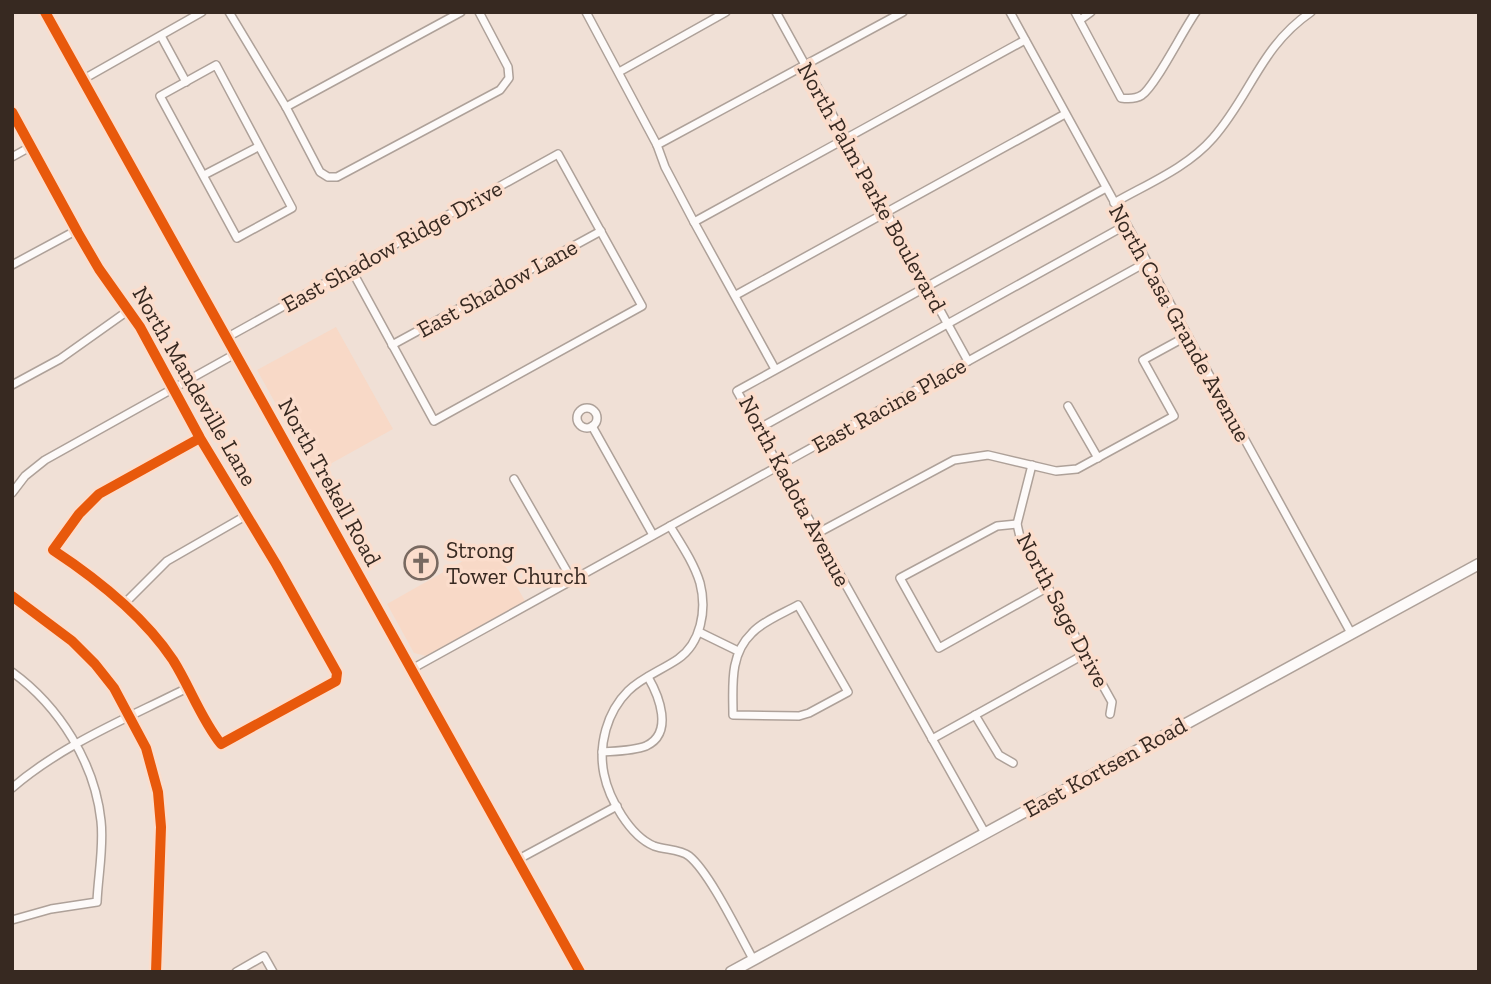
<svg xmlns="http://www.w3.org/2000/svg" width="1491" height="984" font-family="'Zilla Slab',serif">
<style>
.built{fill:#f8d9c7}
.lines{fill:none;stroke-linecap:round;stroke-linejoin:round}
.street-casing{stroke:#aea199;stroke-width:10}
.secondary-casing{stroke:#aea199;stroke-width:13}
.street{stroke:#fdfaf9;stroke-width:7}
.secondary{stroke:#fdfaf9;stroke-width:10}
.cycleway-casing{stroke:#fbddcc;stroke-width:15}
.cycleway{stroke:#e8590c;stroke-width:10}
.labels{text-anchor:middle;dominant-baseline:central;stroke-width:7;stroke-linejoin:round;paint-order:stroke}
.street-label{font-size:23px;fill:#372921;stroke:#fbddcc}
.poi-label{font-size:23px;fill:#372921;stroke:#fbddcc;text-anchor:start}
</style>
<rect width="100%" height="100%" fill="#f0e0d6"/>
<g class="built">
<path d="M336 327 393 429 314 473 257 370Z"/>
<path d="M493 544 525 601 426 656 414 653 387 604Z"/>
</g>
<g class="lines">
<defs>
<g id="street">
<path d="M229 12 286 107 320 172 328 177H337L500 90 509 78 508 67 479 12"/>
<path d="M586 12 657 145 665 167 694 222 775 369"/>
<path d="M776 12 968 361"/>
<path d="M1010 12 1351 633"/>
<path d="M1075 12 1121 98C1128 99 1136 99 1142 95 1156 85 1183 30 1196 12"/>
<path d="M1080 20 1091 12"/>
<path d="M161 36 186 82"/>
<path d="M216 65 292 208 237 238 160 96Z"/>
<path d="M619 72 726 12"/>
<path d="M82 80 202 12"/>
<path d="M286 107 461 12"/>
<path d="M12 112 78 233 99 269 140 327 200 438 276 564 337 673 336 681 221 744C201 719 190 687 173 660 143 615 97 579 53 550L79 514 99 494 200 438"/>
<path d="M657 145 903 12"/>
<path d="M12 157 30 147"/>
<path d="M204 175 258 147"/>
<path d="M1114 203C1147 184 1187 168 1213 138 1251 95 1260 47 1311 12"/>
<path d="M694 222 1025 40"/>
<path d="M12 265 77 230"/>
<path d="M736 295 1065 114"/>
<path d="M226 338 558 154 642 306 434 421 351 269"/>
<path d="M392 345 601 231"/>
<path d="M12 385 60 359 129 310"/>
<path d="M1068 406 1098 458"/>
<circle cx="587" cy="418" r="10"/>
<path d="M592 426 653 535"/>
<path d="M758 429 1126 225"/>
<path d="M1032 465 1017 524 1020 537 1112 702 1110 714"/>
<path d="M514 479 572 580"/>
<path d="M12 493 25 476 45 460 235 354"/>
<path d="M1017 524 997 526 900 578 939 648 1048 587"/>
<path d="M670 526C681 544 694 563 700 583 707 610 701 643 678 659 662 670 642 677 628 691 607 712 598 745 604 774 609 799 630 836 654 846 665 850 680 849 689 856 710 873 739 934 753 959"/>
<path d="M816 534 954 460 988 455 1056 471 1077 469 1174 416 1143 360 1187 336"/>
<path d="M124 604 167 561 247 515"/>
<path d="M798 605 848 692 809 713 799 716 733 715C733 686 729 655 752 633 763 621 784 613 798 605Z"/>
<path d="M699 632 738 651"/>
<path d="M410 670 1147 262"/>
<path d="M12 672C59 706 95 763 101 821 104 847 98 876 97 902L51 909 12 920"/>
<path d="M975 715 999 755 1013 763"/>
<path d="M932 739 1085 654"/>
<path d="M602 752C616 751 633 751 646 746 674 733 659 696 648 677"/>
<path d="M12 788C63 744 128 718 187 688"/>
<path d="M985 833 737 391 1106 188"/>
<path d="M517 860 617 806"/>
<path d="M236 972 264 956 273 972"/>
</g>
<g id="secondary">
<path d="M45 12 580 972"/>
<path d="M12 596 72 641 95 664 114 688 146 748 158 792 161 827 156 972"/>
<path d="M731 972 1479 564"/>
</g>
</defs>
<use href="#street" class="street-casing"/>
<use href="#secondary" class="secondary-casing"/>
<use href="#street" class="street"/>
<use href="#secondary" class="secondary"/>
<defs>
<g id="cycleway">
<path d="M45 12 580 972"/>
<path d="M12 112 78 233 99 269 140 327 200 438 276 564 337 673 336 681 221 744C201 719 190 687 173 660 143 615 97 579 53 550L79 514 99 494 200 438"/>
<path d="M12 596 72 641 95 664 114 688 146 748 158 792 161 827 156 972"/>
</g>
</defs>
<use href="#cycleway" class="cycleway-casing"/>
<use href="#cycleway" class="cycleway"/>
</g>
<defs>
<symbol id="church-ring" viewBox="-11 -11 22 22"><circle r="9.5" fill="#fbddcc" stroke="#786960" stroke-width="1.5"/><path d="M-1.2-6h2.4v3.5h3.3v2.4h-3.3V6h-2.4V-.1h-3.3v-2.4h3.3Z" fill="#786960"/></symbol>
</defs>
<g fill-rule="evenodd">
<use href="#church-ring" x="402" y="544" width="38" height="38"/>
</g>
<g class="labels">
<g class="street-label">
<text transform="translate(872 187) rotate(61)">North Palm Parke Boulevard</text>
<text transform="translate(392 246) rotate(-29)">East Shadow Ridge Drive</text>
<text transform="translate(497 288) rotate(-29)">East Shadow Lane</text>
<text transform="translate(1180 323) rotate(61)">North Casa Grande Avenue</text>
<text transform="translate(195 386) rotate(60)">North Mandeville Lane</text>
<text transform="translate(889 405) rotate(-29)">East Racine Place</text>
<text transform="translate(330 482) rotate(61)">North Trekell Road</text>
<text transform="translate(795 491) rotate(62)">North Kadota Avenue</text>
<text transform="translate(1063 610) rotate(62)">North Sage Drive</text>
<text transform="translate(1105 767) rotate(-29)">East Kortsen Road</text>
</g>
<g class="poi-label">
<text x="446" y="550">Strong<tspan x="446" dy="26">Tower Church</tspan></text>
</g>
</g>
<rect width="1491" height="984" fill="none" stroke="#372921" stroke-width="28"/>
</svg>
